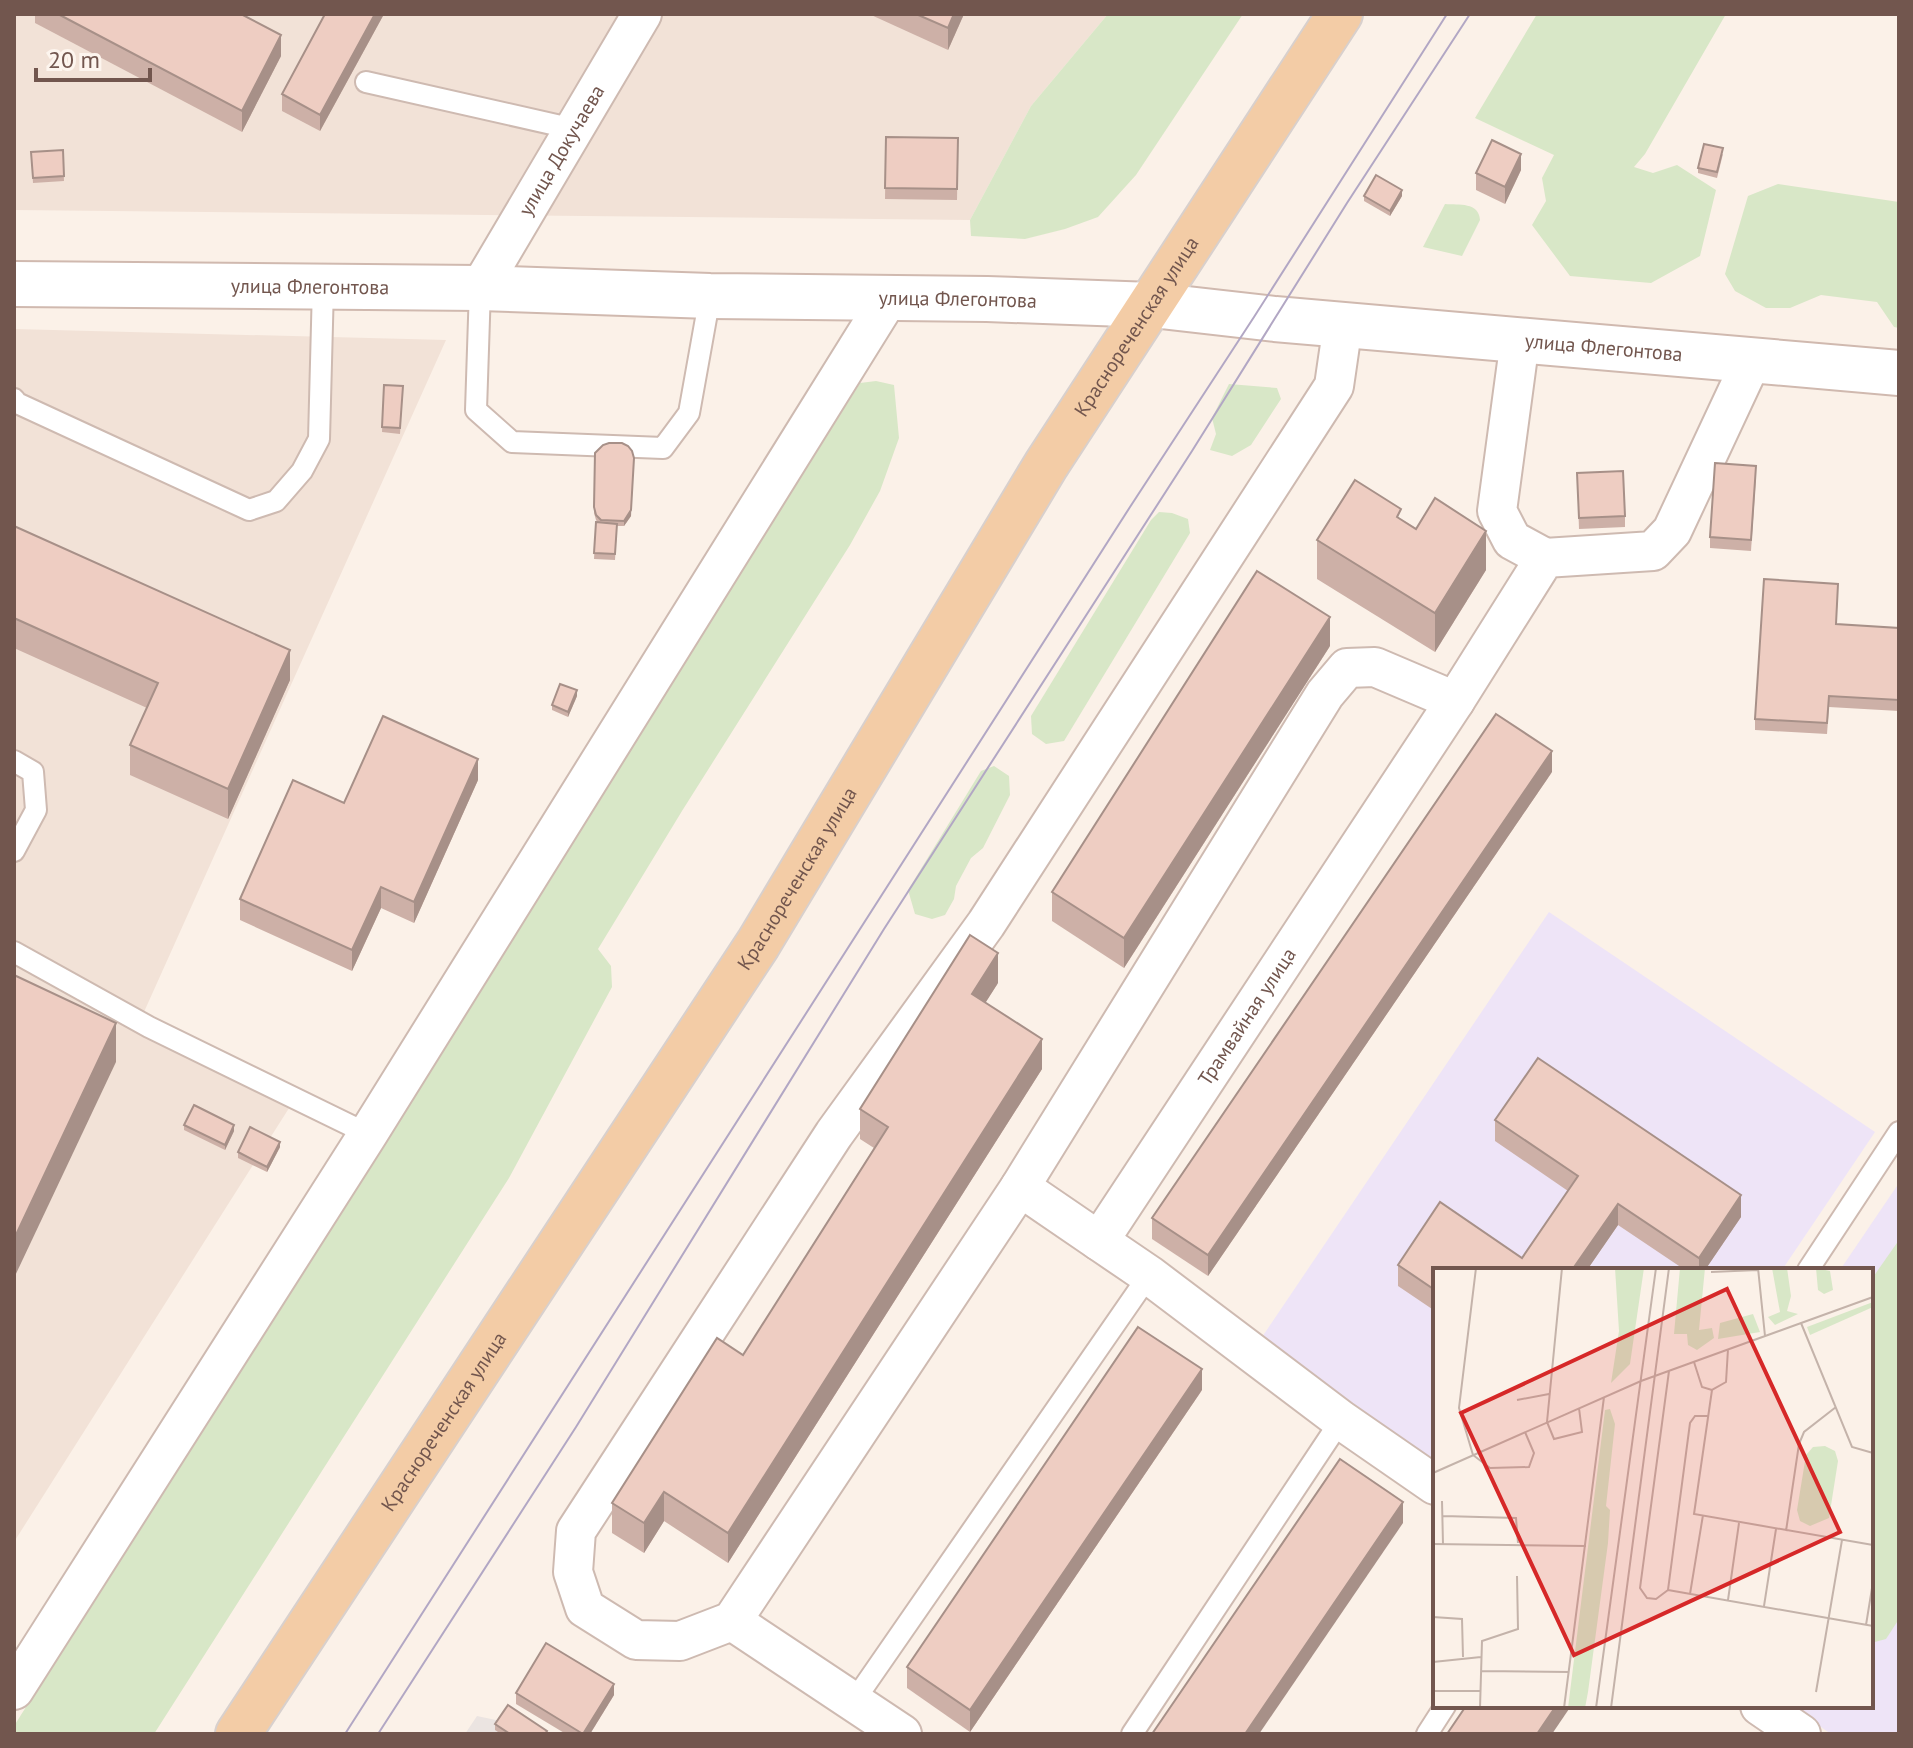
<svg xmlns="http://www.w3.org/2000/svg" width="1913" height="1748" font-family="'PT Sans',sans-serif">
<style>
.residential{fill:#f2e2d7}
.industrial{fill:#ebe4e1}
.education{fill:#eee4f7}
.green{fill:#d8e7c7}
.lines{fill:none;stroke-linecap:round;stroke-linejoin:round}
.lane-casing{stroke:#cebab1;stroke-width:24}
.street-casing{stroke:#cebab1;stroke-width:42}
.secondary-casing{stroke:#d0b9af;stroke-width:48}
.primary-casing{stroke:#d8d0cd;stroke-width:48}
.lane{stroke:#fff;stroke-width:20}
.street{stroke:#fff;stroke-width:38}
.secondary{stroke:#fff;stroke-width:44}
.primary{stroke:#f3cca6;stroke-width:44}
.tram{stroke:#b2a7c4;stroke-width:2}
.wall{fill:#cdb0a7}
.shaded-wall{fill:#a79088}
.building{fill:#eecdc2;stroke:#a79088;stroke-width:2}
.labels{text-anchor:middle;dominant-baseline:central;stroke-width:6;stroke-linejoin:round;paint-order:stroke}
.street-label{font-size:20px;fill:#72564e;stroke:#fdf5ee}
.inset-road{fill:none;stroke:#c4b3aa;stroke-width:2}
.view{fill:#d62828;fill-opacity:0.15;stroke:#d62828;stroke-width:4}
.inset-edge{fill:none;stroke:#72564e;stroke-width:4}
</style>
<rect width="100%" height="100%" fill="#fbf1e8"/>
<g class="residential">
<path d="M14 14H1108L1031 106 970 220 14 210Z"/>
<path d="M14 329 446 340 135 1032 291 1105 14 1542Z"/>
</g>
<path class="industrial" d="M477 1716 538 1729 544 1734H465Z"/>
<g class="education">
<path d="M1549 912 1875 1132 1782 1270H1435V1462L1258 1343Z"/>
<path d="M1899 1183V1734H1831L1791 1706H1871V1270H1840Z"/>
</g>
<g class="green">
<path d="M1108 14H1243L1136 175 1098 217 1065 229 1025 239 971 236 970 220 1031 106Z"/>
<path d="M1537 14H1726L1645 154 1634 167 1653 173 1677 165 1716 190 1700 256 1651 283 1570 276 1532 225 1546 201 1542 178 1554 155 1475 118Z"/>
<path d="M1778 184 1899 202V328L1894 327 1877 302 1821 295 1790 308H1766L1735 291 1725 274 1748 196Z"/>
<path d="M1445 204C1459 205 1479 202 1480 220L1462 256 1423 247Z"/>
<path d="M876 381 894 385 899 438 880 491 850 545 682 811 598 949 611 966 612 987 509 1178 154 1734H14V1726L860 383Z"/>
<path d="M1229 384 1277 388 1281 399 1251 445 1232 456 1210 450 1216 434 1212 418Z"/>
<path d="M1159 512 1172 513 1188 519 1190 533 1064 741 1046 744 1032 734 1031 716 1151 520Z"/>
<path d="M994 766 1009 776 1010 795 983 848 971 858 956 886 954 899 945 915 932 919 915 914 908 890 981 771Z"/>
<path d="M1899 1240V1619L1886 1639 1871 1643V1280Z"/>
</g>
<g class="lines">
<defs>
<g id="lane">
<path d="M366 82 574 129"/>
<path d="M480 288 476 410 512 442 663 448 689 413 710 296"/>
<path d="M14 399 17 403 249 510 276 501 302 471 319 439 323 286"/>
<path d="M14 761 33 772 36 810 14 851"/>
<path d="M14 952 149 1027 368 1134"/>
<path d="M1808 1270 1899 1132"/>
<path d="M854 1701 1149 1275"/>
<path d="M1132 1734 1341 1420"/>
<path d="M1427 1734 1445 1706"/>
</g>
<g id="street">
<path id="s1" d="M480 288 642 14"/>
<path d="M1343 324 1334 386 986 924 834 1134 576 1531 573 1572 585 1608 636 1640 680 1641 732 1621 1020 1187 1325 694 1347 668 1375 667 1455 701"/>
<path d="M1520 340 1497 511 1512 540 1545 558"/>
<path d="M1020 1187 1099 1241"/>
<path id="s2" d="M1435 1485 1341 1420 1149 1275 1099 1241 1455 701 1545 558 1653 551 1672 531 1752 360"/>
<path d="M732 1621 902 1734"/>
<path d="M14 1690 368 1134 888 299"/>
<path d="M1760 1706 1801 1734"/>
</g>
<g id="secondary">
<path id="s3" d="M14 284 480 288 710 296 987 299 1152 305 1275 319 1899 373"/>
</g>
<g id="primary">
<path id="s4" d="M238 1734 758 944 1046 465 1340 14"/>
</g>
</defs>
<use href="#lane" class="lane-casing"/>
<use href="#street" class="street-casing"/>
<use href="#secondary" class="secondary-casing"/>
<use href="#primary" class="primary-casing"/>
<use href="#lane" class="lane"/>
<use href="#street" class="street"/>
<use href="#secondary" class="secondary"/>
<use href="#primary" class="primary"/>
<g class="tram">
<path d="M345 1734 1130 507 1254 317 1447 14"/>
<path d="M378 1734 576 1427 884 929 1192 451 1347 203 1470 14"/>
</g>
</g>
<g class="wall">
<path d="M35 14H241L281 56 242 132 35 23Z"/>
<path d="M325 14H384L320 131 282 111V94Z"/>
<path d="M869 14H964L948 50Z"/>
<path d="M886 137 958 138 957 200 885 199Z"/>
<path d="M63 150 64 181 33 183 31 152Z"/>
<path d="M1723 154 1717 178 1698 173V168Z"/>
<path d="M1521 170 1505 204 1476 190V173Z"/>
<path d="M1364 196H1402L1390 216 1364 201Z"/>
<path d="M384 385 403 386 400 434 382 432Z"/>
<path d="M595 453 631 516 624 526H617L615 560 594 559 596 522 598 523 596 520 594 513Z"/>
<path d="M1577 473 1625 516V527L1579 529Z"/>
<path d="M1756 477 1751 551 1710 548V537Z"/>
<path d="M1401 519 1486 570 1435 652 1317 579V540Z"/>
<path d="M14 526 290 680 228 819 130 775V745L147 708 14 648Z"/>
<path d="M1838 595 1836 624 1899 628V711L1829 707 1827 734 1755 730V719Z"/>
<path d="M1330 646 1124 968 1052 921V892Z"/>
<path d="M577 696 568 717 552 710V705Z"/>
<path d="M1552 772 1208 1276 1152 1239V1218Z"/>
<path d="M478 780 414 923 381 908 352 971 240 920V899Z"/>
<path d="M998 983 985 1003 1042 1069 728 1563 664 1521 644 1553 612 1533V1503L743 1355 874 1148 860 1139V1109Z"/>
<path d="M1495 1120 1741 1217 1705 1270H1685L1618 1225 1587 1270H1435V1311L1398 1286V1265L1522 1258 1568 1191 1495 1141Z"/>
<path d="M184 1125 234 1131 225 1150 184 1130Z"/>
<path d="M280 1147 267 1172 238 1158V1152Z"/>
<path d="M1202 1390 970 1732 907 1688V1667Z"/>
<path d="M516 1693 614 1695 590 1734H566L516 1704Z"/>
<path d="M495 1724 547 1734H501L495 1730Z"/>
</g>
<g class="shaded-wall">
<path d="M375 14H384L320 131V115Z"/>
<path d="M954 14H964L948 50V28Z"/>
<path d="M281 35V56L242 132V111Z"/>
<path d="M1521 154V170L1505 204V187Z"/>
<path d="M1402 190V196L1390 216V211Z"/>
<path d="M634 458 631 516 624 526V521Z"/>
<path d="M1486 531V570L1435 652V613Z"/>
<path d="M1330 617V646L1124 968V938Z"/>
<path d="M290 650V680L228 819V789Z"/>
<path d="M577 690V696L568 717V712Z"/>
<path d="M1552 751V772L1208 1276V1255Z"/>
<path d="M478 759V780L414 923V902Z"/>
<path d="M381 887V908L352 971V950Z"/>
<path d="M998 953V983L972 1024V994Z"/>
<path d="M116 1023V1062L14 1278V1239Z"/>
<path d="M1042 1039V1069L728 1563V1533Z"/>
<path d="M234 1125V1131L225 1150V1145Z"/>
<path d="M280 1142V1147L267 1172V1167Z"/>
<path d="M1741 1195V1217L1705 1270H1699V1258Z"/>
<path d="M1618 1204V1225L1587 1270H1572Z"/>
<path d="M1202 1369V1390L970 1732V1710Z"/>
<path d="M664 1492V1521L644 1553V1523Z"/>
<path d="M1403 1502V1523L1259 1734H1245Z"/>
<path d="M614 1684V1695L590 1734H583Z"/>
<path d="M1556 1706H1571L1552 1734H1537Z"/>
</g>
<g class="building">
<path d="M58 14H241L281 35 242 111Z"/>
<path d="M325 14H375L320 115 282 94Z"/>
<path d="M916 14H954L948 28Z"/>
<path d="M886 137 958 138 957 189 885 188Z"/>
<path d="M1492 140 1521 154 1505 187 1476 173Z"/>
<path d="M1704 144 1723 148 1717 172 1698 168Z"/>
<path d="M63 150 64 176 33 178 31 152Z"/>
<path d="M1376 175 1402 190 1390 211 1364 196Z"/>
<path d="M384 385 403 386 400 428 382 427Z"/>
<path d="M609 443H622L628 446 632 451 634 458 631 510 624 521 601 520 596 515 594 507 595 453 603 445Z"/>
<path d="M1715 463 1756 466 1751 540 1710 537Z"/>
<path d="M1623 471 1625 516 1579 518 1577 473Z"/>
<path d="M1355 480 1401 509 1397 517 1416 529 1435 498 1486 531 1435 613 1317 540Z"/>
<path d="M596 522 617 524 615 554 594 553Z"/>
<path d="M14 526 290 650 228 789 130 745 158 683 14 618Z"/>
<path d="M1257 571 1330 617 1124 938 1052 892Z"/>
<path d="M1764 579 1838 584 1836 624 1899 628V700L1829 696 1827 723 1755 719Z"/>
<path d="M560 684 577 690 568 712 552 705Z"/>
<path d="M1496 714 1552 751 1208 1255 1152 1218Z"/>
<path d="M383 716 478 759 414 902 381 887 352 950 240 899 293 780 344 803Z"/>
<path d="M970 935 998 953 972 994 1042 1039 728 1533 664 1492 644 1523 612 1503 717 1338 743 1355 888 1127 860 1109Z"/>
<path d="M14 975 116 1023 14 1239Z"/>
<path d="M1538 1058 1741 1195 1699 1258 1618 1204 1572 1270H1435V1290L1398 1265 1440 1202 1522 1258 1578 1176 1495 1120Z"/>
<path d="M194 1105 234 1125 225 1145 184 1125Z"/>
<path d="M250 1127 280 1142 267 1167 238 1152Z"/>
<path d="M1138 1327 1202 1369 970 1710 907 1667Z"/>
<path d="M1340 1459 1403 1502 1245 1734H1152Z"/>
<path d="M546 1643 614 1684 583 1734 516 1693Z"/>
<path d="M508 1705 547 1731 545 1734H510L495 1724Z"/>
<path d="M1466 1706H1556L1537 1734H1447Z"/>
</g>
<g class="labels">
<g class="street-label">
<text stroke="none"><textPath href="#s1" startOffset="160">улица Докучаева</textPath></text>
<text stroke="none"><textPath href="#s3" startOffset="296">улица Флегонтова</textPath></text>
<text stroke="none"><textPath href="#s3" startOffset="944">улица Флегонтова</textPath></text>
<text stroke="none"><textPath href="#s4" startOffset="1670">Краснореченская улица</textPath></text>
<text stroke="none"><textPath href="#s3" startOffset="1592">улица Флегонтова</textPath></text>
<text stroke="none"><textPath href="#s4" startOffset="1022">Краснореченская улица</textPath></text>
<text stroke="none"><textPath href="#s2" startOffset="684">Трамвайная улица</textPath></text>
<text stroke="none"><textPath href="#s4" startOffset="374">Краснореченская улица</textPath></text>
</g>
</g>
<g transform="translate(1433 1268)">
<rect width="440" height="440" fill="#fbf1e8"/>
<path d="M182 0H211L197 96 178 115 186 63ZM247 0H272L266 62 279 60 281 70 264 82 255 77 254 66H241ZM339 0H354L358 28 354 43 365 46 342 57 335 49 347 44ZM383 0 397 3 400 22 391 26 385 22ZM440 34V39L377 67 374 59ZM320 46 327 64 285 71 287 55ZM177 141 182 156 173 238 177 242 175 275 155 424 152 440H135L172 142ZM392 178 402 183 405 193 396 250 377 258 367 253 364 242 373 187 380 179Z" fill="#d8e7c7"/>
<path class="inset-road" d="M43 0 26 140 40 187 57 200 96 199 101 185 92 164M129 0 114 154 121 171 149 164 146 140M325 0 332 68M278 4 325 2M368 55 419 179 440 185M295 81 293 114 279 122 261 246 440 277M261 94 269 119 279 122M236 103 207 320 214 330 223 331 235 322 257 155 262 148H276M84 132 116 126M0 205 208 113 440 29M9 233 10 276M10 248 83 250 85 275M353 263 366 176 371 164 403 139M0 276 153 278M235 322 440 358M257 326 270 247M295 332 306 255M331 338 343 261M0 349 29 351 30 389M433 357 440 314M0 394 48 389M48 403 136 404M0 423H47M383 424 409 272M47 440 49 373 85 361 84 308M131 440 171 129M163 440 223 0M178 440 236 0"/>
<path class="view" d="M294 21 407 264 141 387 28 145Z"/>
<rect width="440" height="440" class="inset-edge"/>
</g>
<rect width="1913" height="1748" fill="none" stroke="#72564e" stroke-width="32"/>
<path d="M36 68v12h114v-12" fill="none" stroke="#72564e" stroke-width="4"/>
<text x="48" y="68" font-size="24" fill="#72564e" stroke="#fdf5ee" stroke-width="6" paint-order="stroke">20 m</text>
</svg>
